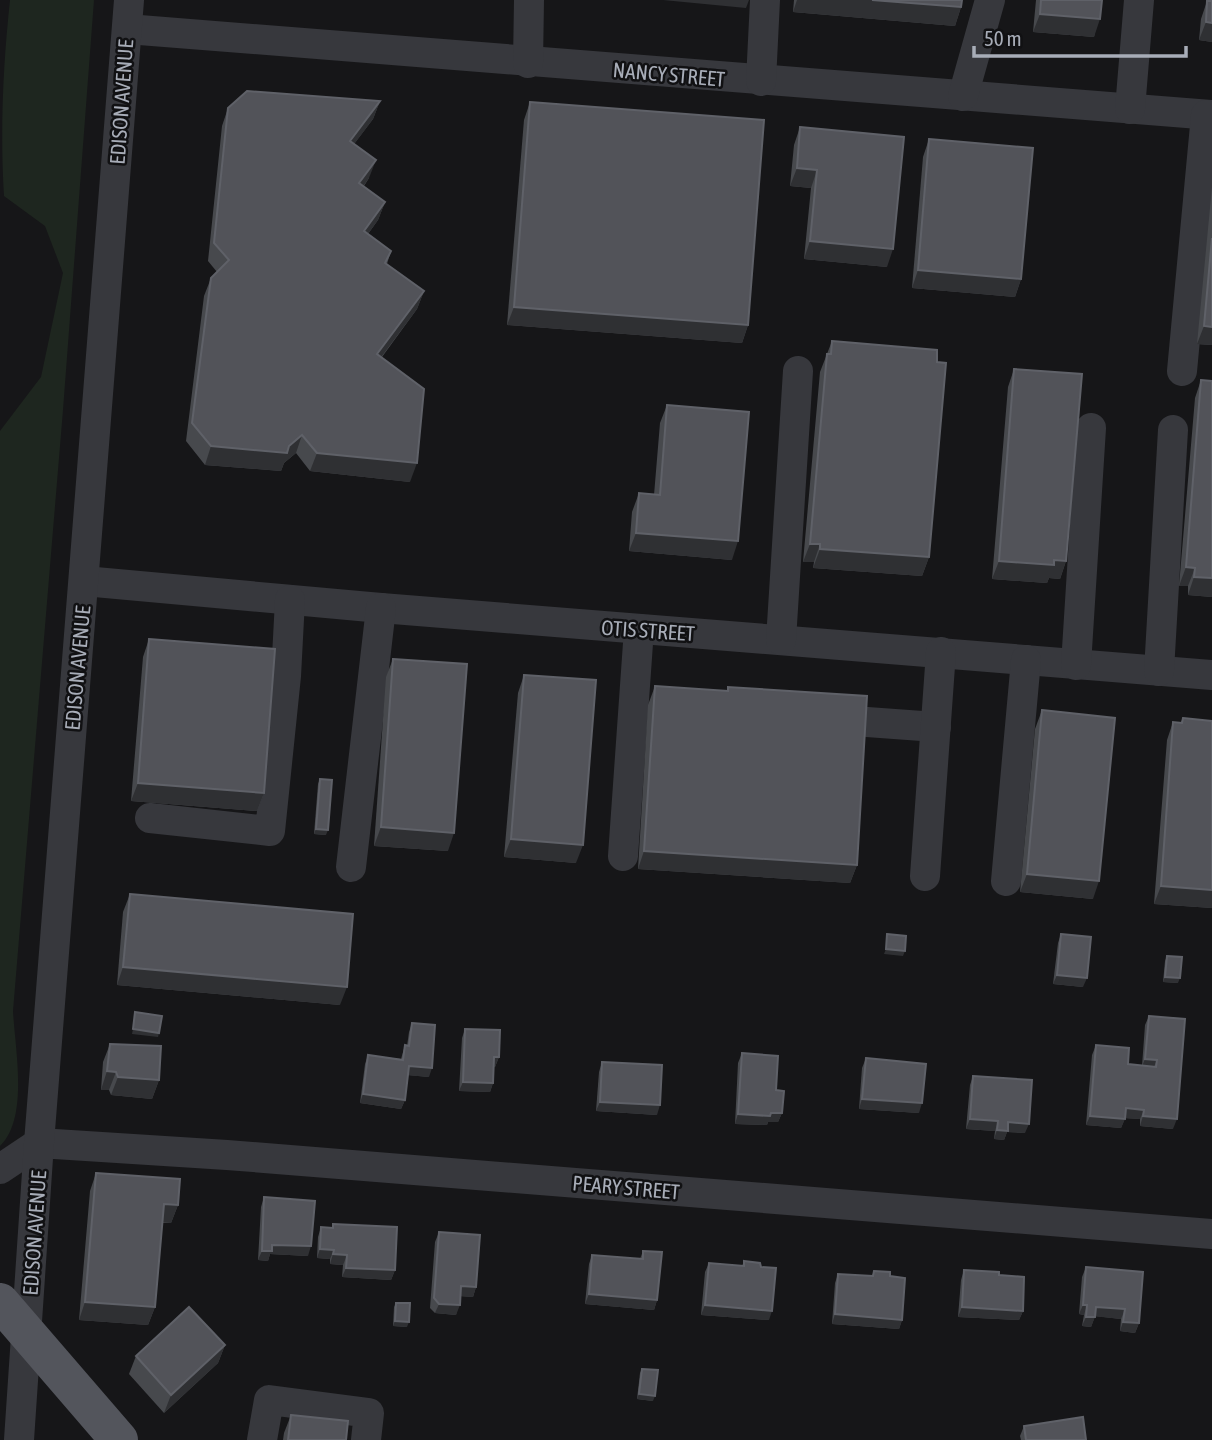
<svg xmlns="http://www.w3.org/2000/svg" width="1212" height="1440" font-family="'Asap Condensed',sans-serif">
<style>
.green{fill:#1e261f}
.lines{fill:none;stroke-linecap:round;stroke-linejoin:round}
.minor{stroke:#37383d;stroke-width:30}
.major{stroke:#53555c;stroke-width:38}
.wall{fill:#47494d}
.shaded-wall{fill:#2f3033}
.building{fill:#525359;stroke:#5f6168;stroke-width:2}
.labels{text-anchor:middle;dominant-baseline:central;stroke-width:5;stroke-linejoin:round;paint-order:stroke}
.street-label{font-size:21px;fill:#a8adb8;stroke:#111113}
</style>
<rect width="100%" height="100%" fill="#161618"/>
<path class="green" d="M10 0H94L63 410 13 1011C15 1049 29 1118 0 1146V431L41 377 63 273 45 226 4 196C0 131 3 65 10 0Z"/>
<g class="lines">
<g class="minor">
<path d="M127 29 1212 115"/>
<path d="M528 63 529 0"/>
<path d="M761 81 765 0"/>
<path d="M963 96 990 0"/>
<path d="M1130 109 1139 0"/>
<path d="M1182 371 1206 115"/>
<path d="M84 581 381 608 1212 675"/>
<path d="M781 640 798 371"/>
<path d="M1076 665 1091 428"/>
<path d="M1159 671 1173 430"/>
<path d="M867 722 936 727"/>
<path d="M150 818 270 831 286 676 290 600"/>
<path d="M623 856 639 629"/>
<path d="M351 867 381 608"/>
<path d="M925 876 941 652"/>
<path d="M1006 881 1026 660"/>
<path d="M0 1169 39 1143 227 1155 1212 1234"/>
<path d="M19 1440 39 1143 129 0"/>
<path d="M262 1440 269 1400 369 1413 366 1440"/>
</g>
<path class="major" d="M0 1302 119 1440"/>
</g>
<g class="wall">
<path d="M794 0H962L961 7 955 26 793 12Z"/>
<path d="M1036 0H1102L1094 37 1033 32Z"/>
<path d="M1212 0V42L1199 40 1201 19 1207 1Z"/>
<path d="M380 101 373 119 354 144 369 178 364 186 385 202 378 220 368 234 391 251 387 264 424 291 417 309 382 357 410 482 310 471 296 453 284 463 281 471 205 465 186 441 204 296 211 278 217 272 208 261 222 126 228 108Z"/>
<path d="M530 102 748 325 742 343 507 325 524 120Z"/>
<path d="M800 127 887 267 804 259 811 188 790 186 794 145Z"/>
<path d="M929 139 1021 279 1015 297 912 288 923 157Z"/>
<path d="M1212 187V345L1197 344Z"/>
<path d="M832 341 929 557 922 576 813 568 814 562H803L820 372Z"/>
<path d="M1014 369 1066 561 1060 579 1049 578 1047 583 992 579 1008 387Z"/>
<path d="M1201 380 1212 597 1188 595V586H1179L1195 398Z"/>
<path d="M667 405 732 560 629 551 632 512 639 493 654 495 660 423Z"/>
<path d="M149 639 264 793 257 811 131 801 143 657Z"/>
<path d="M393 659 448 851 374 846 386 677Z"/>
<path d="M524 675 576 863 504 857 518 693Z"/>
<path d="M655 686 727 691 728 687 857 865 850 883 638 869 648 705Z"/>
<path d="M1042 710 1093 899 1020 892 1035 729Z"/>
<path d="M1183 718 1212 908 1154 904 1167 740 1173 722H1181Z"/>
<path d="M320 779 326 835 314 834 318 784Z"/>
<path d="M130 894 340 1005 117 985 123 912Z"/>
<path d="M1061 934 1083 987 1053 984 1058 943Z"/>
<path d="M1167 956 1178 983 1163 982 1165 961Z"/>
<path d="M1149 1016 1173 1129 1140 1126V1119L1125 1118 1121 1128 1086 1125 1092 1055 1096 1045 1128 1064 1142 1066 1145 1025Z"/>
<path d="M412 1023 429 1077 408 1075 405 1100 401 1109 360 1103 365 1064 368 1055 401 1059 405 1045 407 1046 409 1032Z"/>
<path d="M465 1029 499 1057 495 1067H494L493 1083 490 1092 459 1091 462 1038Z"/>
<path d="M110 1044 159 1080 152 1099 111 1095 109 1090H101L103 1062Z"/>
<path d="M742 1053 776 1090 782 1113 778 1122H768L767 1125 735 1124 738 1063Z"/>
<path d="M866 1058 919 1113 859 1109 862 1068Z"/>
<path d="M602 1062 657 1115 596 1111 599 1072Z"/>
<path d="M973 1076 1025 1133 1007 1132 1004 1140 994 1139 995 1131 966 1129 970 1085Z"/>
<path d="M96 1173 178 1205 171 1223H162L155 1307 148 1325 79 1320 90 1191Z"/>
<path d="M264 1197 308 1256 270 1254 268 1261 258 1260 261 1207Z"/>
<path d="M333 1224 395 1270 391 1280 342 1277 343 1265 330 1264V1259L317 1258 318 1237 321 1227 332 1228Z"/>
<path d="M439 1232 476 1287 473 1297 460 1296 456 1315 435 1313 430 1308 435 1242Z"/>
<path d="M643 1251 657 1300 654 1310 585 1304 589 1264 592 1255 640 1259Z"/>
<path d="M744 1261 769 1320 701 1315 705 1272 709 1263 742 1266Z"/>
<path d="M1086 1267 1139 1323 1135 1333 1120 1331 1121 1319 1095 1316 1091 1327 1082 1326 1084 1315 1079 1314 1082 1277Z"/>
<path d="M964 1270 999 1275 1023 1311 1019 1320 958 1317 961 1280Z"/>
<path d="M874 1271 890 1276 902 1320 899 1329 832 1324 835 1283 838 1274 872 1276Z"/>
<path d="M396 1303 407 1327 393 1326 394 1307Z"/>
<path d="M225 1345 218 1363 164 1413 129 1374 136 1356Z"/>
<path d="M642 1369 653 1401 637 1399 640 1373Z"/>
<path d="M291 1415 346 1440H283L284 1433Z"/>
<path d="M1024 1426 1086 1440H1021L1020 1436Z"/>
</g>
<g class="shaded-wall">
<path d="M663 0H749L746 8Z"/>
<path d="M797 0H872L961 7 955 26 793 12Z"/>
<path d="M1040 14 1100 19 1094 37 1033 32Z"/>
<path d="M1206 22 1212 23V42L1199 40Z"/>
<path d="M380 101 373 119 343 159 350 141Z"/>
<path d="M376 160 369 178 353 201 359 183Z"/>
<path d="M797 168 817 170 811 188 790 186Z"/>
<path d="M385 202 378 220 357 249 364 231Z"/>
<path d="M810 241 893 249 887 267 804 259Z"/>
<path d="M918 270 1021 279 1015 297 912 288Z"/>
<path d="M424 291 417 309 370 372 377 354Z"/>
<path d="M514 307 748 325 742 343 507 325Z"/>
<path d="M1204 326 1212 327V345L1197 344Z"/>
<path d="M302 435 296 453 284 463 281 471 205 465 211 446H289Z"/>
<path d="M317 453 417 463 410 482 310 471Z"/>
<path d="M636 533 738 541 732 560 629 551Z"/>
<path d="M810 544H820L814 562H803Z"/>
<path d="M820 549 929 557 922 576 813 568Z"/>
<path d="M1054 560 1066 561 1060 579 1049 578 1047 583 992 579 999 561Z"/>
<path d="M1186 567 1195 568 1188 586H1179Z"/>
<path d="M1194 577 1212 578V597L1188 595Z"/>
<path d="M138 783 264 793 257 811 131 801Z"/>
<path d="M381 827 454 833 448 851 374 846Z"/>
<path d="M316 829 328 830 326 835 314 834Z"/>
<path d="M511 839 583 845 576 863 504 857Z"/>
<path d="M644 851 857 865 850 883 638 869Z"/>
<path d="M1027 874 1099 881 1093 899 1020 892Z"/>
<path d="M1161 886 1212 890V908L1154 904Z"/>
<path d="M886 949 905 951 903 956 884 954Z"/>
<path d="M123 967 347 987 340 1005 117 985Z"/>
<path d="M1057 975 1087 978 1083 987 1053 984Z"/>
<path d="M1165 977 1180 978 1178 983 1163 982Z"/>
<path d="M133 1029 159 1033 158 1037 132 1034Z"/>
<path d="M494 1057H499L495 1067H491Z"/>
<path d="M1145 1059 1157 1060 1153 1069H1141Z"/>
<path d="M409 1066 432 1068 429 1077 406 1075Z"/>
<path d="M107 1071 116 1072 109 1090H101Z"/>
<path d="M118 1077 159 1080 152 1099 111 1095Z"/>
<path d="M463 1082 493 1083 490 1092 459 1091Z"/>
<path d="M363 1094 405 1100 401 1109 360 1103Z"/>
<path d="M862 1099 922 1103 919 1113 859 1109Z"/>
<path d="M600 1102 660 1105 657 1115 596 1111Z"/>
<path d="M1126 1108 1144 1110 1140 1119 1122 1118Z"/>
<path d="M771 1113H782L778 1122H768L767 1125 735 1124 738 1114Z"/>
<path d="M1090 1116 1125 1119 1121 1128 1086 1125Z"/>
<path d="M1143 1116 1177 1119 1173 1129 1140 1126Z"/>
<path d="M970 1119 998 1121 995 1131 966 1129Z"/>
<path d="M1008 1122 1029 1124 1025 1133 1007 1132 1004 1140 994 1139 997 1130Z"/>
<path d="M164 1204 178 1205 171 1223 157 1222Z"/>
<path d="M272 1245 311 1246 308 1256 270 1254 268 1261 258 1260 262 1251Z"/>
<path d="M320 1249 334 1250 330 1259 317 1258Z"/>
<path d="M333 1254 347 1255 343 1265 330 1264Z"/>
<path d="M346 1268 395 1270 391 1280 342 1277Z"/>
<path d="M461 1286 476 1287 473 1297 458 1296Z"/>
<path d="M589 1294 657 1300 654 1310 585 1304Z"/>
<path d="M85 1302 155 1307 148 1325 79 1320Z"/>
<path d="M439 1304 460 1305 456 1315 435 1313Z"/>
<path d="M705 1305 772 1311 769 1320 701 1315Z"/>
<path d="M1083 1305H1087L1084 1315 1079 1314Z"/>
<path d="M962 1307 1023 1311 1019 1320 958 1317Z"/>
<path d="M1096 1307 1125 1309 1121 1319 1092 1316Z"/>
<path d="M835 1314 902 1320 899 1329 832 1324Z"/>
<path d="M1086 1317H1095L1091 1327 1082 1326Z"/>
<path d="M395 1321 409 1322 407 1327 393 1326Z"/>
<path d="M1123 1322 1139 1323 1135 1333 1120 1331Z"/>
<path d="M225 1345 218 1363 164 1413 171 1395Z"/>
<path d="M639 1394 655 1396 653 1401 637 1399Z"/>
</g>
<g class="building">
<path d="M872 0H962L961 7Z"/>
<path d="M1041 0H1102L1100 19 1040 14Z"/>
<path d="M1207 1H1212V23L1206 22Z"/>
<path d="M247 91 380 101 350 141 376 160 359 183 385 202 364 231 391 251 385 263 424 291 377 354 424 389 417 463 317 453 302 435 289 446 287 453 211 446 192 423 211 278 229 260 214 243 228 108Z"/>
<path d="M530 102 764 120 748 325 514 307Z"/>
<path d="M800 127 904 137 893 249 810 241 817 170 797 168Z"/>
<path d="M929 139 1033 148 1021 279 918 270Z"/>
<path d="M1212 238V327L1204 326Z"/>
<path d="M832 341 937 350V362L946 363 929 557 820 549V544H810L827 354H831Z"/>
<path d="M1014 369 1082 374 1066 561 1054 560V565L999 561Z"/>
<path d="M1201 380 1212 381V578L1194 577 1195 568 1186 567Z"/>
<path d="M667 405 749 412 738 541 636 533 639 493 660 495Z"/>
<path d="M149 639 275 649 264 793 138 783Z"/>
<path d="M393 659 467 664 454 833 381 827Z"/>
<path d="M524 675 596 680 583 845 511 839Z"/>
<path d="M655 686 728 691V687L867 696 857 865 644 851Z"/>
<path d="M1042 710 1115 718 1099 881 1027 874Z"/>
<path d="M1183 718 1212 721V890L1161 886 1173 722 1182 723Z"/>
<path d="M320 779 332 780 328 830 316 829Z"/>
<path d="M130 894 353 914 347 987 123 967Z"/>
<path d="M887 934 906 936 905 951 886 949Z"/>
<path d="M1061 934 1091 937 1087 978 1057 975Z"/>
<path d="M1167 956 1182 957 1180 978 1165 977Z"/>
<path d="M135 1012 162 1016 159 1033 133 1029Z"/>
<path d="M1149 1016 1185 1019 1177 1119 1143 1116 1144 1110 1126 1108 1125 1119 1090 1116 1096 1045 1129 1048 1128 1064 1156 1067 1157 1060 1145 1059Z"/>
<path d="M412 1023 435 1025 432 1068 409 1066 405 1100 363 1094 368 1055 403 1060 405 1045 409 1046Z"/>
<path d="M465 1029 500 1030 499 1057H494L493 1083 463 1082Z"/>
<path d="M110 1044 161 1046 159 1080 118 1077 116 1072 107 1071Z"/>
<path d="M742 1053 778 1056 776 1090 784 1091 782 1113H771L770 1116 738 1114Z"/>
<path d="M866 1058 926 1064 922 1103 862 1099Z"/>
<path d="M602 1062 662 1065 660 1105 600 1102Z"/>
<path d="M973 1076 1032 1080 1029 1124 1008 1122V1131L997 1130 998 1121 970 1119Z"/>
<path d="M96 1173 180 1179 178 1205 164 1204 155 1307 85 1302Z"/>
<path d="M264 1197 315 1201 311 1246 272 1245V1251H262Z"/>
<path d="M333 1224 397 1227 395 1270 346 1268 347 1255 333 1254 334 1250 320 1249 321 1227 333 1228Z"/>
<path d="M439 1232 480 1235 476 1287 461 1286 460 1305 439 1304 434 1298Z"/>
<path d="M643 1251 662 1252 657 1300 589 1294 592 1255 643 1259Z"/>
<path d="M744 1261 760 1263 761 1267 776 1268 772 1311 705 1305 709 1263 744 1266Z"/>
<path d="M1086 1267 1143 1272 1139 1323 1123 1322 1125 1309 1096 1307 1095 1317H1086L1087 1305H1083Z"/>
<path d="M964 1270 999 1272V1275L1024 1277 1023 1311 962 1307Z"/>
<path d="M874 1271 890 1272V1276L905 1278 902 1320 835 1314 838 1274 873 1276Z"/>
<path d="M396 1303H410L409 1322 395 1321Z"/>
<path d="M189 1307 225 1345 171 1395 136 1356Z"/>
<path d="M642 1369 658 1370 655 1396 639 1394Z"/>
<path d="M291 1415 348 1421 346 1440H288Z"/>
<path d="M1083 1417 1086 1440H1026L1024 1426Z"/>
</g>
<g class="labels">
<g class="street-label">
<text transform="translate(669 74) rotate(5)">NANCY STREET</text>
<text transform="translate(121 102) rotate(-86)">EDISON AVENUE</text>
<text transform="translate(648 630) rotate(4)">OTIS STREET</text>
<text transform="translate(77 668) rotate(-85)">EDISON AVENUE</text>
<text transform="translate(626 1187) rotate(5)">PEARY STREET</text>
<text transform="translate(34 1233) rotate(-86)">EDISON AVENUE</text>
</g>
</g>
<path d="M974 46v10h212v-10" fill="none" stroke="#a8adb8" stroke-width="3.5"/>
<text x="984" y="46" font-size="21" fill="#a8adb8" stroke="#111113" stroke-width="5" paint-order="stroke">50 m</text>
</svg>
